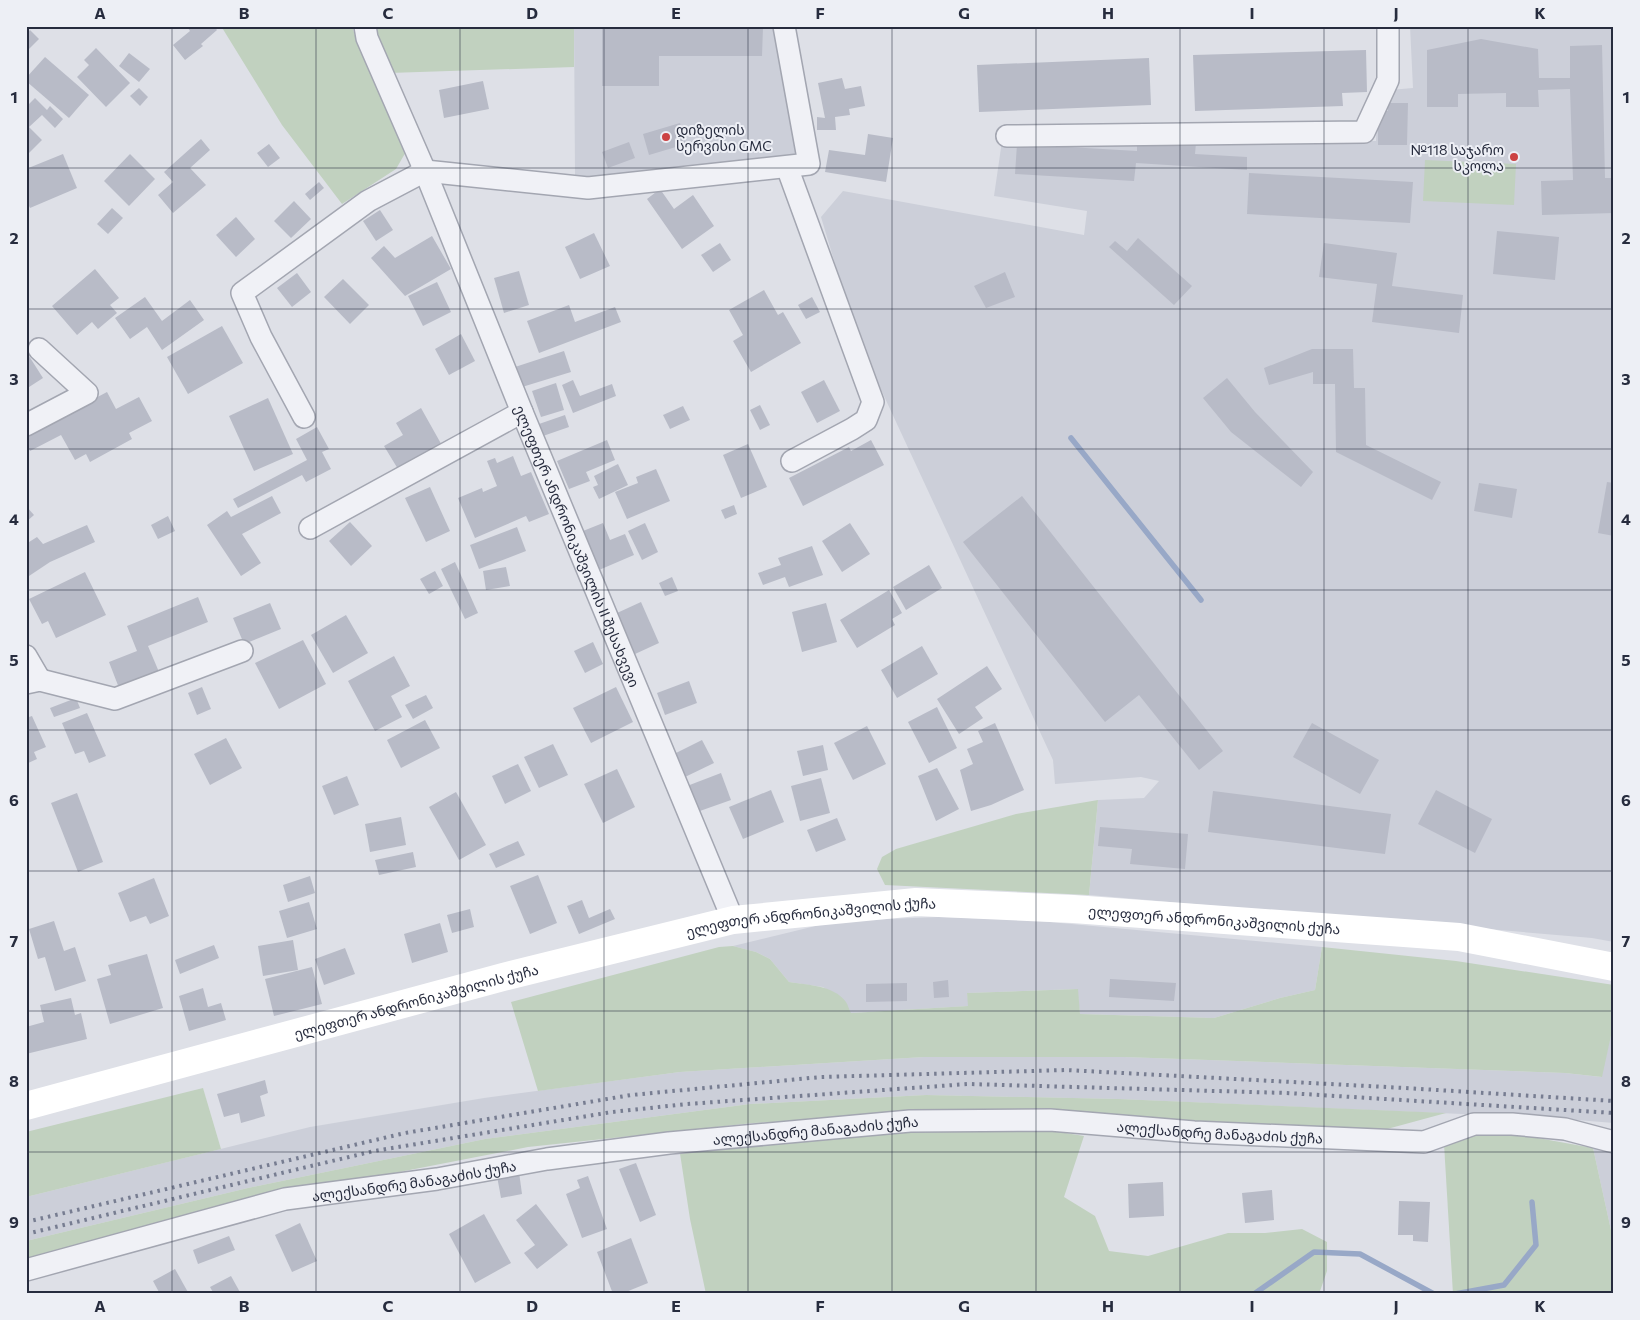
<svg xmlns="http://www.w3.org/2000/svg" width="1640" height="1320" font-family="Commissioner,'Noto Sans Georgian',sans-serif">
<style>
.built{fill:#cccfd9}
.green{fill:#c1d1bf}
.lines{fill:none;stroke-linecap:round;stroke-linejoin:round}
.stream{stroke:#98a8c7;stroke-width:5.5}
.building{fill:#b8bbc7}
.street-casing{stroke:#a3a6b1;stroke-width:24}
.street{stroke:#f0f1f6;stroke-width:21}
.secondary{stroke:#fff;stroke-width:28}
.rail{stroke:#777d91;stroke-width:4;stroke-dasharray:2.5 5;stroke-linecap:butt}
.grid{fill:none;stroke:#272c3e;stroke-width:1;stroke-opacity:0.55}
.poi-dot{fill:#cc4243;stroke:#edeff5;stroke-width:2}
.labels{text-anchor:middle;dominant-baseline:central;stroke-width:4;stroke-linejoin:round;paint-order:stroke}
.poi-label{font-size:14px;fill:#272c3e;stroke:#edeff5;text-anchor:start}
.street-label{font-size:14px;fill:#272c3e;stroke:#edeff5}
.neatline{fill:none;stroke:#272c3e;stroke-width:2}
.grid-label{font-size:16px;text-anchor:middle;font-weight:bold;fill:#272c3e}
</style>
<rect width="100%" height="100%" fill="#dee0e7"/>
<g class="built">
<path d="M574 26H775L799 150 790 160 605 178 575 177Z"/>
<path d="M1410 26H1614V942L1592 938 1089 895 1098 800 1144 798 1159 781 1141 777 1055 784 1053 760 858 340 821 217 843 191 1084 235 1087 211 994 196 1002 141H1376L1378 91 1413 88Z"/>
<path d="M939 917 1028 920 1322 947 1315 990 1280 998 1214 1018 1080 1014 1077 989 967 993 969 1006 850 1013 845 1002 823 987 789 982 770 959 756 952 733 946 836 921Z"/>
<path d="M1614 1022V1123L1552 1118 1119 1099 926 1095 750 1104 485 1139 248 1188 26 1241V1197L310 1127 484 1098 680 1072 924 1057H1124L1565 1073 1601 1077Z"/>
<path d="M1593 1148 1614 1152V1244Z"/>
</g>
<g class="green">
<path d="M221 26H352L356 39 407 150 396 169 342 204 282 125Z"/>
<path d="M376 26H574V67L389 73Z"/>
<path d="M1425 160 1516 164 1514 205 1423 201Z"/>
<path d="M1098 800 1089 895 885 885 877 869 882 857 896 849 1016 814Z"/>
<path d="M733 946 756 952 770 959 789 982C807 985 834 985 846 1002 848 1005 849 1010 851 1013L968 1006 967 993 1078 989 1080 1014 1214 1018 1280 998 1315 990 1322 947 1456 961 1614 985V1022L1602 1077 1565 1073 1124 1057H924L680 1072 538 1091 511 1002 719 947Z"/>
<path d="M203 1088 221 1149 26 1197V1132Z"/>
<path d="M926 1095 1119 1099 1446 1113 1365 1135 971 1112 753 1123 528 1147 291 1193 26 1261V1241L248 1188 485 1139 750 1104Z"/>
<path d="M1047 1130 1084 1136 1064 1197 1095 1216 1109 1251 1148 1256 1228 1233H1265L1302 1229 1327 1242V1271L1319 1294H706L690 1219 679 1147 824 1137 934 1131Z"/>
<path d="M1473 1132 1521 1135 1593 1148 1614 1244V1294H1453L1444 1144Z"/>
</g>
<g class="lines">
<g class="stream">
<path d="M1071 438 1201 600"/>
<path d="M1254 1294 1314 1252 1360 1254 1434 1294"/>
<path d="M1455 1294 1504 1285 1536 1245 1532 1202"/>
</g>
</g>
<g class="building">
<path d="M190 26H214L217 30 201 44 203 46 185 60 173 45 190 31 188 28Z"/>
<path d="M602 26 763 27 762 56H659V86H602Z"/>
<path d="M30 30 39 39 26 52V35Z"/>
<path d="M1481 39 1538 49 1539 78H1570V46L1602 45 1605 178H1614V213L1542 215 1541 181 1573 180 1570 89 1538 90 1539 107H1506V93L1458 94V107H1427V50Z"/>
<path d="M96 48 130 83 106 107 77 77 89 65 84 60Z"/>
<path d="M1366 50 1367 92 1342 93 1343 106 1195 111 1193 55Z"/>
<path d="M129 53 150 69 139 82 119 66Z"/>
<path d="M45 57 89 95 69 118 26 81V78Z"/>
<path d="M1149 58 1151 105 979 112 977 65Z"/>
<path d="M842 78 845 89 861 86 865 106 849 109 850 115 835 117 836 130H817V117L825 118 818 83Z"/>
<path d="M483 81 489 109 444 118 439 90Z"/>
<path d="M139 88 148 97 140 106 130 96Z"/>
<path d="M35 98 47 110 50 106 63 119 55 128 42 115 29 127 42 140 26 156V107Z"/>
<path d="M1388 103H1408L1407 145H1378V111H1388Z"/>
<path d="M680 123 686 144 649 155 643 134Z"/>
<path d="M868 134 893 138 886 182 825 172 829 150 865 155Z"/>
<path d="M201 139 210 150 190 168 206 185 173 213 158 195 173 182 164 172Z"/>
<path d="M1137 139 1196 143 1195 154 1247 157V170L1136 163 1134 181 1015 174 1017 144 1137 151Z"/>
<path d="M629 142 635 158 608 168 602 152Z"/>
<path d="M269 144 280 158 268 167 257 153Z"/>
<path d="M63 154 77 188 30 208 26 200V169Z"/>
<path d="M130 154 155 179 129 206 104 181Z"/>
<path d="M1249 173 1413 182 1410 223 1247 214Z"/>
<path d="M319 182 324 188 310 200 305 194Z"/>
<path d="M660 189 674 209 693 195 714 226 682 249 647 199Z"/>
<path d="M294 201 311 219 291 238 274 221Z"/>
<path d="M112 208 123 218 108 234 97 224Z"/>
<path d="M380 210 393 230 376 241 363 221Z"/>
<path d="M236 217 255 239 236 257 216 235Z"/>
<path d="M1497 231 1559 237 1555 280 1493 274Z"/>
<path d="M594 233 610 266 580 279 565 247Z"/>
<path d="M432 236 451 269 405 296 371 258 384 246 395 258Z"/>
<path d="M1138 238 1192 286 1174 305 1109 247 1115 241 1127 251Z"/>
<path d="M720 243 731 260 713 272 701 255Z"/>
<path d="M1324 243 1397 253 1392 286 1463 295 1459 333 1372 322 1377 284 1319 277Z"/>
<path d="M95 269 119 298 110 305 117 313 98 329 92 322 77 335 52 306Z"/>
<path d="M519 271 529 305 504 313 494 278Z"/>
<path d="M1005 272 1015 297 986 308 974 286Z"/>
<path d="M297 273 311 292 292 307 277 288Z"/>
<path d="M343 279 369 305 350 324 324 297Z"/>
<path d="M437 282 451 312 423 326 408 296Z"/>
<path d="M764 290 778 315 783 312 801 343 751 372 733 341 743 335 729 310Z"/>
<path d="M145 297 162 321 190 300 204 320 162 350 147 327 130 339 115 318Z"/>
<path d="M812 297 820 312 806 319 798 305Z"/>
<path d="M569 305 575 322 615 307 621 322 539 353 527 321Z"/>
<path d="M222 326 243 363 188 394 167 357Z"/>
<path d="M461 334 475 361 449 375 435 349Z"/>
<path d="M1312 349H1353L1354 388H1365L1366 445 1441 482 1432 500 1336 452 1335 384H1313V372L1269 385 1264 368Z"/>
<path d="M564 351 571 372 522 387 515 367Z"/>
<path d="M29 356 43 378 26 389V357Z"/>
<path d="M1227 378 1255 412 1313 472 1301 487 1231 432 1203 398Z"/>
<path d="M573 380 580 396 612 384 616 396 573 413 562 385Z"/>
<path d="M824 380 840 411 817 423 801 392Z"/>
<path d="M556 383 564 410 541 417 532 391Z"/>
<path d="M107 392 116 409 139 397 152 421 129 433 132 439 90 462 86 454 75 460 61 435 30 451 26 443V435Z"/>
<path d="M268 398 293 454 254 471 229 416Z"/>
<path d="M760 405 770 425 760 430 750 410Z"/>
<path d="M683 406 690 420 670 429 663 415Z"/>
<path d="M421 408 444 449 401 474 384 446 403 435 396 423Z"/>
<path d="M565 415 569 427 543 436 539 424Z"/>
<path d="M317 427 329 449 322 452 331 469 306 482 302 475 238 508 233 499 307 460 296 439Z"/>
<path d="M607 440 615 460 586 472 590 481 569 489 557 461Z"/>
<path d="M871 440 884 465 803 506 789 478 849 447 851 451Z"/>
<path d="M748 444 767 487 741 498 723 455Z"/>
<path d="M513 456 521 476 531 472 549 514 529 522 526 516 475 538 458 498 482 488 483 492 497 486 487 461 495 458 497 463Z"/>
<path d="M618 464 628 485 599 499 593 487 598 485 594 476Z"/>
<path d="M656 469 670 501 627 519 615 492 638 483 636 477Z"/>
<path d="M1607 482 1614 483V536L1598 533Z"/>
<path d="M1479 483 1517 489 1512 518 1474 511Z"/>
<path d="M430 487 450 531 426 542 405 498Z"/>
<path d="M272 496 281 513 242 534 261 563 241 576 207 525 227 511 231 517Z"/>
<path d="M1022 496 1223 751 1199 770 1139 695 1105 722 963 542Z"/>
<path d="M734 505 737 514 725 519 721 510Z"/>
<path d="M26 506 34 515 26 522Z"/>
<path d="M168 516 175 531 158 539 151 525Z"/>
<path d="M350 522 372 546 351 566 329 541Z"/>
<path d="M603 523 610 540 625 534 634 555 599 570 583 531Z"/>
<path d="M645 523 658 552 642 560 628 531Z"/>
<path d="M850 523 870 554 842 572 822 541Z"/>
<path d="M87 525 95 542 50 562 26 578V544L37 537 43 544Z"/>
<path d="M517 527 526 551 479 569 470 545Z"/>
<path d="M812 546 823 575 789 587 785 577 763 585 758 573 781 565 778 558Z"/>
<path d="M455 562 478 613 465 619 441 569Z"/>
<path d="M929 565 942 588 906 610 893 587Z"/>
<path d="M506 567 510 586 486 590 483 571Z"/>
<path d="M435 571 443 586 429 594 420 579Z"/>
<path d="M85 572 106 615 56 638 48 621 42 624 29 599Z"/>
<path d="M672 577 678 591 665 596 659 583Z"/>
<path d="M889 590 902 613 892 619 895 625 857 648 840 620Z"/>
<path d="M198 597 208 622 148 646 159 672 119 688 109 662 137 651 127 626Z"/>
<path d="M641 602 659 643 635 654 617 613Z"/>
<path d="M270 603 281 629 244 644 233 618Z"/>
<path d="M826 603 837 642 802 652 792 612Z"/>
<path d="M346 615 368 653 333 673 311 635Z"/>
<path d="M303 640 326 684 279 709 255 663Z"/>
<path d="M593 642 603 664 585 673 574 651Z"/>
<path d="M922 646 938 674 897 698 881 670Z"/>
<path d="M394 656 410 686 391 696 402 717 375 731 348 681Z"/>
<path d="M987 666 1002 689 975 707 983 718 959 734 937 699Z"/>
<path d="M689 681 697 703 665 715 657 693Z"/>
<path d="M202 687 211 709 197 715 188 693Z"/>
<path d="M616 687 633 722 591 743 573 708Z"/>
<path d="M426 695 433 708 413 719 405 705Z"/>
<path d="M76 698 80 708 54 717 50 708Z"/>
<path d="M937 707 957 748 929 763 908 722Z"/>
<path d="M87 713 106 756 89 763 84 751 75 754 62 723Z"/>
<path d="M32 716 46 747 34 752 37 759 26 764V718Z"/>
<path d="M425 720 440 748 401 768 387 740Z"/>
<path d="M995 723 1024 790 991 805 971 811 960 770 973 764 967 749 983 742 978 731Z"/>
<path d="M1312 723 1379 760 1360 794 1293 757Z"/>
<path d="M867 726 886 764 853 780 834 743Z"/>
<path d="M226 738 242 768 210 785 194 754Z"/>
<path d="M702 740 714 763 685 777 674 754Z"/>
<path d="M553 744 568 775 539 788 524 757Z"/>
<path d="M823 745 828 770 803 776 797 751Z"/>
<path d="M518 764 531 791 505 804 492 776Z"/>
<path d="M937 768 959 809 936 821 918 776Z"/>
<path d="M617 769 635 807 603 823 584 784Z"/>
<path d="M721 773 731 800 697 812 687 786Z"/>
<path d="M347 776 359 805 334 815 322 786Z"/>
<path d="M821 778 830 813 800 821 791 786Z"/>
<path d="M771 790 784 822 743 839 729 807Z"/>
<path d="M1436 790 1492 819 1475 853 1418 824Z"/>
<path d="M1213 791 1391 814 1385 854 1208 832Z"/>
<path d="M456 792 486 845 459 860 429 807Z"/>
<path d="M77 793 103 862 78 872 51 803Z"/>
<path d="M401 817 406 845 370 852 365 824Z"/>
<path d="M837 818 846 840 816 852 807 830Z"/>
<path d="M1100 827 1188 834 1185 869 1130 864 1132 849 1098 846Z"/>
<path d="M518 841 525 855 496 868 489 854Z"/>
<path d="M413 852 416 867 379 875 375 860Z"/>
<path d="M538 875 557 923 530 934 510 886Z"/>
<path d="M310 876 315 893 288 902 283 885Z"/>
<path d="M154 878 169 916 150 924 146 916 130 922 118 893Z"/>
<path d="M582 900 589 918 610 909 615 919 579 934 567 906Z"/>
<path d="M309 902 317 929 287 938 279 911Z"/>
<path d="M470 909 474 927 452 933 447 915Z"/>
<path d="M54 921 64 951 75 947 86 981 55 991 45 957 38 959 29 929Z"/>
<path d="M440 923 448 952 412 963 404 934Z"/>
<path d="M293 940 298 970 263 976 258 946Z"/>
<path d="M214 945 219 958 180 974 175 960Z"/>
<path d="M345 948 355 974 324 985 315 959Z"/>
<path d="M147 954 163 1008 110 1024 97 979 111 975 108 965Z"/>
<path d="M312 967 322 1004 274 1016 265 979Z"/>
<path d="M1110 979 1176 983 1174 1001 1109 997Z"/>
<path d="M948 980 949 997 934 998 933 982Z"/>
<path d="M907 983V1001L866 1002V984Z"/>
<path d="M203 988 208 1007 221 1003 226 1020 189 1031 179 996Z"/>
<path d="M71 998 75 1015 81 1013 87 1039 26 1054V1027L44 1022 40 1005Z"/>
<path d="M265 1080 268 1093 260 1096 265 1116 241 1123 239 1113 224 1117 217 1094Z"/>
<path d="M636 1163 656 1215 640 1222 619 1169Z"/>
<path d="M519 1172 522 1194 501 1198 497 1176Z"/>
<path d="M588 1176 607 1229 582 1238 566 1194 580 1188 577 1180Z"/>
<path d="M1163 1182 1164 1216 1129 1218 1128 1184Z"/>
<path d="M1272 1190 1274 1220 1245 1223 1242 1193Z"/>
<path d="M1399 1201 1430 1202 1428 1242 1413 1241V1235H1398Z"/>
<path d="M536 1204 568 1245 537 1269 524 1253 535 1245 516 1220Z"/>
<path d="M484 1214 511 1263 475 1283 449 1234Z"/>
<path d="M300 1223 317 1261 292 1272 275 1235Z"/>
<path d="M229 1236 235 1250 198 1264 193 1250Z"/>
<path d="M631 1238 648 1283 621 1294H613L597 1252Z"/>
<path d="M175 1269 189 1294H160L153 1281Z"/>
<path d="M231 1276 241 1294H214L210 1287Z"/>
</g>
<g class="lines">
<defs>
<g id="street">
<path id="s1" d="M365 26 367 38 425 171 522 412 733 920"/>
<path d="M1007 136 1364 132 1388 80V26"/>
<path d="M787 167 873 402 866 420 852 429 792 461"/>
<path d="M304 417 261 337 242 293 368 201 425 171 588 188 809 164 784 26"/>
<path d="M26 425 87 393 39 349"/>
<path d="M310 528 522 412"/>
<path d="M26 656 40 680"/>
<path d="M26 683 40 680 115 699 242 651"/>
<path id="s2" d="M26 1270 285 1199 437 1179 547 1159 669 1143 910 1121 1050 1120 1194 1132 1424 1142 1474 1124H1512L1565 1129 1614 1142"/>
</g>
</defs>
<use href="#street" class="street-casing"/>
<use href="#street" class="street"/>
<path class="secondary" id="s3" d="M26 1106 503 977 733 920 916 902 1073 909 1459 937 1614 967"/>
<g class="rail">
<path d="M26 1222 405 1133 631 1095 821 1077 1066 1070 1405 1088 1614 1101"/>
<path d="M26 1234 374 1151 612 1112 687 1104 968 1084 1287 1093 1614 1113"/>
</g>
</g>
<path class="grid" d="M172 26V1294M316 26V1294M460 26V1294M604 26V1294M748 26V1294M892 26V1294M1036 26V1294M1180 26V1294M1324 26V1294M1468 26V1294M26 168H1614M26 309H1614M26 449H1614M26 590H1614M26 730H1614M26 871H1614M26 1011H1614M26 1152H1614"/>
<g class="poi-dot">
<circle cx="666" cy="137" r="5"/>
<circle cx="1514" cy="157" r="5"/>
</g>
<g class="labels">
<g class="poi-label">
<text x="676" y="129">დიზელის<tspan x="676" dy="16">სერვისი GMC</tspan></text>
<text x="1504" y="149" text-anchor="end">№118 საჯარო<tspan x="1504" dy="16">სკოლა</tspan></text>
</g>
<g class="street-label">
<text stroke="none"><textPath href="#s1" startOffset="562">ელეფთერ ანდრონიკაშვილის II შესახვევი</textPath></text>
<text stroke="none"><textPath href="#s3" startOffset="809">ელეფთერ ანდრონიკაშვილის ქუჩა</textPath></text>
<text stroke="none"><textPath href="#s3" startOffset="1214">ელეფთერ ანდრონიკაშვილის ქუჩა</textPath></text>
<text stroke="none"><textPath href="#s3" startOffset="404">ელეფთერ ანდრონიკაშვილის ქუჩა</textPath></text>
<text stroke="none"><textPath href="#s2" startOffset="804">ალექსანდრე მანაგაძის ქუჩა</textPath></text>
<text stroke="none"><textPath href="#s2" startOffset="1209">ალექსანდრე მანაგაძის ქუჩა</textPath></text>
<text stroke="none"><textPath href="#s2" startOffset="399">ალექსანდრე მანაგაძის ქუჩა</textPath></text>
</g>
</g>
<rect width="1640" height="1320" fill="none" stroke="#edeff5" stroke-width="55"/>
<rect x="28" y="28" width="1584" height="1264" class="neatline"/>
<g class="grid-label">
<text x="100" y="19">A</text>
<text x="244" y="19">B</text>
<text x="388" y="19">C</text>
<text x="532" y="19">D</text>
<text x="676" y="19">E</text>
<text x="820" y="19">F</text>
<text x="964" y="19">G</text>
<text x="1108" y="19">H</text>
<text x="1252" y="19">I</text>
<text x="1396" y="19">J</text>
<text x="1540" y="19">K</text>
<text x="14" y="103">1</text>
<text x="1626" y="103">1</text>
<text x="14" y="244">2</text>
<text x="1626" y="244">2</text>
<text x="14" y="385">3</text>
<text x="1626" y="385">3</text>
<text x="14" y="525">4</text>
<text x="1626" y="525">4</text>
<text x="14" y="666">5</text>
<text x="1626" y="666">5</text>
<text x="14" y="806">6</text>
<text x="1626" y="806">6</text>
<text x="14" y="947">7</text>
<text x="1626" y="947">7</text>
<text x="14" y="1087">8</text>
<text x="1626" y="1087">8</text>
<text x="14" y="1228">9</text>
<text x="1626" y="1228">9</text>
<text x="100" y="1312">A</text>
<text x="244" y="1312">B</text>
<text x="388" y="1312">C</text>
<text x="532" y="1312">D</text>
<text x="676" y="1312">E</text>
<text x="820" y="1312">F</text>
<text x="964" y="1312">G</text>
<text x="1108" y="1312">H</text>
<text x="1252" y="1312">I</text>
<text x="1396" y="1312">J</text>
<text x="1540" y="1312">K</text>
</g>
</svg>
